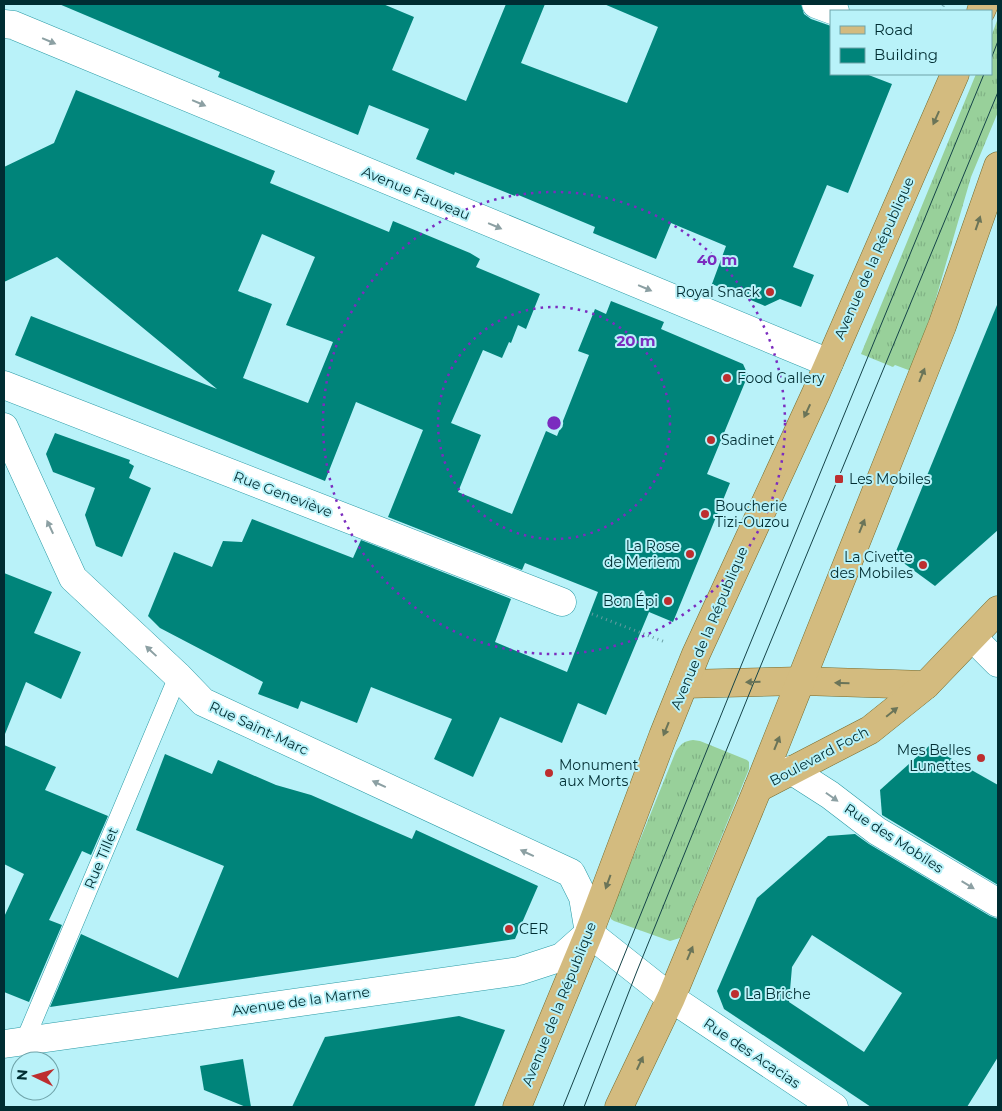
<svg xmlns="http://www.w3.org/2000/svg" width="1002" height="1111" font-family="Montserrat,sans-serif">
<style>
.grass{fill:url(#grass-tufts)}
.building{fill:#00847a;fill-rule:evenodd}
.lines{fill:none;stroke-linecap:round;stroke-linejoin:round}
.service-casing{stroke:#299aa5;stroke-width:19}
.minor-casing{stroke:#299aa5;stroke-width:29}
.tertiary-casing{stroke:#299aa5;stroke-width:29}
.primary-casing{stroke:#766b2d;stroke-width:29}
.path{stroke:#689ca2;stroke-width:3;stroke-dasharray:1 4;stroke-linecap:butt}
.service{stroke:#fff;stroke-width:18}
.minor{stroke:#fff;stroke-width:28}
.tertiary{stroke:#fff;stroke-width:28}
.primary{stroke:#d3bb7f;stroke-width:28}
.tram{stroke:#154449;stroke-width:1}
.oneway{fill:#8ca0a3}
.oneway2{fill:#6a7458}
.ring{fill:none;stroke:#7b2cbf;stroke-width:2.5;stroke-dasharray:2.5 5}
.poi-dot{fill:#bd2e2f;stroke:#b9f2f9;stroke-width:2}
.labels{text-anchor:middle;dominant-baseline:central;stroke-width:4;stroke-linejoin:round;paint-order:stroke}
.street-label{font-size:14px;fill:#002d32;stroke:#b9f2f9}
.poi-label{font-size:14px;fill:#002d32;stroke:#b9f2f9;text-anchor:start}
.centre{fill:#7b2cbf;stroke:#b9f2f9;stroke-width:2.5}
.ring-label{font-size:15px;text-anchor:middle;font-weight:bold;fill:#7b2cbf;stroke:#b9f2f9;stroke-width:4;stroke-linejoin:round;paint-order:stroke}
</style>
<defs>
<pattern id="grass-tufts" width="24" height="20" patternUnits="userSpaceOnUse" patternTransform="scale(1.25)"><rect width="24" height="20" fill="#98d09a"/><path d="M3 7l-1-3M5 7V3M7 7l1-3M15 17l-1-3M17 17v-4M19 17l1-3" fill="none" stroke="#81b385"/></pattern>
</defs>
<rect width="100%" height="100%" fill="#b9f2f9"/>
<g class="grass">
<path d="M998 18V112L971 177 934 305 911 371 895 365 893 367 861 354 976 74H991V37Z"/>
<path d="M693 740 700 741 747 760 749 762V769L683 931 680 938 670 941 614 921 611 919 610 914 676 751C681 744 684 741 693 740Z"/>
</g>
<g class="building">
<path d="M59 4H383L414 17 392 70 466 101 506 4H545L521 63 627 103 658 27 604 4H801L804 14 811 19 831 26V74H866L892 84 848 193 827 185 793 267 814 275 801 307 780 299 765 306 712 284 726 246 671 223 656 259 593 233 595 227 516 194 515 196 455 172 454 175 416 159 429 129 369 105 358 135 218 77 220 72Z"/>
<path d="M76 90 275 171 270 183 389 232 393 221 470 253 480 259 476 267 540 294 526 329 518 325 511 343 509 342 502 358 483 350 451 423 481 435 458 492 512 514 546 431 557 436 589 355 578 351 595 309 606 314 611 301 664 322 661 329 743 364 748 375 707 474 730 483 673 622 649 612 606 715 578 703 562 743 500 717 473 777 434 759 452 719 371 687 357 723 301 701 298 709 258 694 263 682 160 628 148 616 174 552 212 567 223 541 242 542 252 519 353 558 361 540 511 599 495 642 567 672 598 592 525 563 522 570 388 517 423 430 356 402 325 481 15 355 31 316 217 389 57 257 4 282V167L54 143ZM262 234 315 257 286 325 333 342 308 403 243 378 272 304 238 291Z"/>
<path d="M997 305 998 530 935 586 894 556Z"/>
<path d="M55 433 130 460 129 463 134 466 129 478 151 488 122 557 96 546 85 515 95 488 53 472 46 454Z"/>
<path d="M4 573 52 592 34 633 81 652 61 699 26 682 5 734 4 733Z"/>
<path d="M4 745 56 767 45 790 108 816 91 855 82 851 49 920 62 925 29 1002 4 992V917L24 874 4 864Z"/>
<path d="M929 746 998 785V885L882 815 880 790Z"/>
<path d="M165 754 212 774 218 760 276 785 311 795 412 839 416 830 538 886 515 939 50 1007 81 934 178 978 224 866 136 830Z"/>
<path d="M855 834 869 844 990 916 998 919V1057L967 1107H871L724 1009 717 991 757 898 828 836ZM812 935 902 993 864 1052 789 1002 792 967Z"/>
<path d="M459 1016 505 1030 474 1107H292L325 1037Z"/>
<path d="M243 1059 251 1107H246L204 1090 200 1066Z"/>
</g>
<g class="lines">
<defs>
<path id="service" d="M25 1040 178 676"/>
<g id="minor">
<path d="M816 4 835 11"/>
<path d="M4 24 13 25 829 363"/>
<path d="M4 385 562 602"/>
<path d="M4 427 73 578 178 676 203 702 571 873 583 897 589 933"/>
<path d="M973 638 998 663"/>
<path d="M791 770 830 795 877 831 998 903"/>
<path d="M671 998 834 1107"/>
</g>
<path id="tertiary" d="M4 1044 519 971 562 957 589 933 671 998"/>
<g id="primary">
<path d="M981 11 984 4"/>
<path d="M684 684 801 681 926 685"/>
<path d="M758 788 870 730 926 685 998 610"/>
<path d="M517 1107 589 933 663 736 696 654 816 393 955 74"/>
<path d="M619 1107 671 998 758 788 942 326 998 166"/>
</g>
</defs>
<use href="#service" class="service-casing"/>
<use href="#minor" class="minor-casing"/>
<use href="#tertiary" class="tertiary-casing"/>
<use href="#primary" class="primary-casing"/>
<g class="path">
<path d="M941 11 944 4"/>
<path d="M592 614 665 642"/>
</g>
<use href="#service" class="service"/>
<use href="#minor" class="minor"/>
<use href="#tertiary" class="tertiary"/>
<use href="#primary" class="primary"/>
<g class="tram">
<path d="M991 59 998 41"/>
<path d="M563 1107 734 683 984 74"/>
<path d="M584 1107 637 971 754 682 998 92"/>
</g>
</g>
<defs><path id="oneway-solid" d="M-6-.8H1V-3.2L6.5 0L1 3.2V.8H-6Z" transform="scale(1.25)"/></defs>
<g class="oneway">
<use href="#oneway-solid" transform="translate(49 41) rotate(23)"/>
<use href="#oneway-solid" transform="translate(199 103) rotate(23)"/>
<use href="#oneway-solid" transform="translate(495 226) rotate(23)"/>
<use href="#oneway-solid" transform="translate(645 288) rotate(23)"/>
<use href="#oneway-solid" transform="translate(50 527) rotate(-115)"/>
<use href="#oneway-solid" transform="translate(151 651) rotate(-137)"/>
<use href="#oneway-solid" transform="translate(379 784) rotate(-155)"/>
<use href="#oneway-solid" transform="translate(832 797) rotate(35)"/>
<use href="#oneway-solid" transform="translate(527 853) rotate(-155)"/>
<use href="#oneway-solid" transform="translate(968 885) rotate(31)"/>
</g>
<g class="oneway2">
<use href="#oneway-solid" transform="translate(936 118) rotate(114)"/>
<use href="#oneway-solid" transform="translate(978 223) rotate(-71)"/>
<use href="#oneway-solid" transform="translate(922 375) rotate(-68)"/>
<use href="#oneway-solid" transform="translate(807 411) rotate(115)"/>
<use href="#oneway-solid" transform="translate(862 526) rotate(-68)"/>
<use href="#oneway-solid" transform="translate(753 682) rotate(178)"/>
<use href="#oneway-solid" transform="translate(842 683) rotate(-178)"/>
<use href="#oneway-solid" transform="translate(892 712) rotate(-39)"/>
<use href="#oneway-solid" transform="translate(666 729) rotate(112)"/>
<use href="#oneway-solid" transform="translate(777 743) rotate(-68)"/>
<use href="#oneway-solid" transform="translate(608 882) rotate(110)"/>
<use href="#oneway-solid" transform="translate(690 953) rotate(-67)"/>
<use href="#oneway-solid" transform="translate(640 1063) rotate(-65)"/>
</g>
<g class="ring">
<circle cx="554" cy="423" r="116"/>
<circle cx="554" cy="423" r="231"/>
</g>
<g class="poi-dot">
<circle cx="770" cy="292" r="5"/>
<circle cx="727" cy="378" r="5"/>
<circle cx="711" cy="440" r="5"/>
<rect x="834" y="474" width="10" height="10" rx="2.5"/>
<circle cx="705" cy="514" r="5"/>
<circle cx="690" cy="554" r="5"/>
<circle cx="923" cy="565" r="5"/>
<circle cx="668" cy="601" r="5"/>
<circle cx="981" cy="758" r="5"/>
<circle cx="549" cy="773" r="5"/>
<circle cx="509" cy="929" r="5"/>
<circle cx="735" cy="994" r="5"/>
</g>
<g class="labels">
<g class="street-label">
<text transform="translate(416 193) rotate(23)">Avenue Fauveau</text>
<text transform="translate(874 258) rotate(-66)">Avenue de la République</text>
<text transform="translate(283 494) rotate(21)">Rue Geneviève</text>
<text transform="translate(709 628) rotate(-67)">Avenue de la République</text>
<text transform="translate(259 728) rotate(25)">Rue Saint-Marc</text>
<text transform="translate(819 756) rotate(-28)">Boulevard Foch</text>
<text transform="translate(894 838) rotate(33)">Rue des Mobiles</text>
<text transform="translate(101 858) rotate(-67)">Rue Tillet</text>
<text transform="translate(301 1001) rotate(-8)">Avenue de la Marne</text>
<text transform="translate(559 1004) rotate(-68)">Avenue de la République</text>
<text transform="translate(752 1053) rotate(34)">Rue des Acacias</text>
</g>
<g class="poi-label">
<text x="760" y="292" text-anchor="end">Royal Snack</text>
<text x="737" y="378">Food Gallery</text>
<text x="721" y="440">Sadinet</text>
<text x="849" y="479">Les Mobiles</text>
<text x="715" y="506">Boucherie<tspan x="715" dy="16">Tizi-Ouzou</tspan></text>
<text x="680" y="546" text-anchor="end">La Rose<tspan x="680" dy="16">de Meriem</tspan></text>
<text x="913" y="557" text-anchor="end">La Civette<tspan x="913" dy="16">des Mobiles</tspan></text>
<text x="658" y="601" text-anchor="end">Bon Épi</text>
<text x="971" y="750" text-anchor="end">Mes Belles<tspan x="971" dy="16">Lunettes</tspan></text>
<text x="559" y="765">Monument<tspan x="559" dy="16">aux Morts</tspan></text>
<text x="519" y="929">CER</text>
<text x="745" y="994">La Briche</text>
</g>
</g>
<circle cx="554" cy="423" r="8" class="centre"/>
<g class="ring-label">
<text x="717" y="265">40 m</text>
<text x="636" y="346">20 m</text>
</g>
<rect width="1002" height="1111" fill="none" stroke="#002d32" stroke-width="10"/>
<rect x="830" y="10" width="162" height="65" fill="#b9f2f9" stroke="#6fa3a9"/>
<rect x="840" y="26" width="25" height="8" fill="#d3bb7f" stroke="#6fa3a9"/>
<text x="874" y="35" font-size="15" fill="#002d32">Road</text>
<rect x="840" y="48" width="25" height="15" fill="#00847a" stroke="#6fa3a9"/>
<text x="874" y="60" font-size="15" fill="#002d32">Building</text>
<g transform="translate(35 1076) rotate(275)"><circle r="24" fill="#b9f2f9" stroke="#6fa3a9"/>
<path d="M0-4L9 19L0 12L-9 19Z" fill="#bd2e2f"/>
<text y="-8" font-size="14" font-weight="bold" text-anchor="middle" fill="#002d32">N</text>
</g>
</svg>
